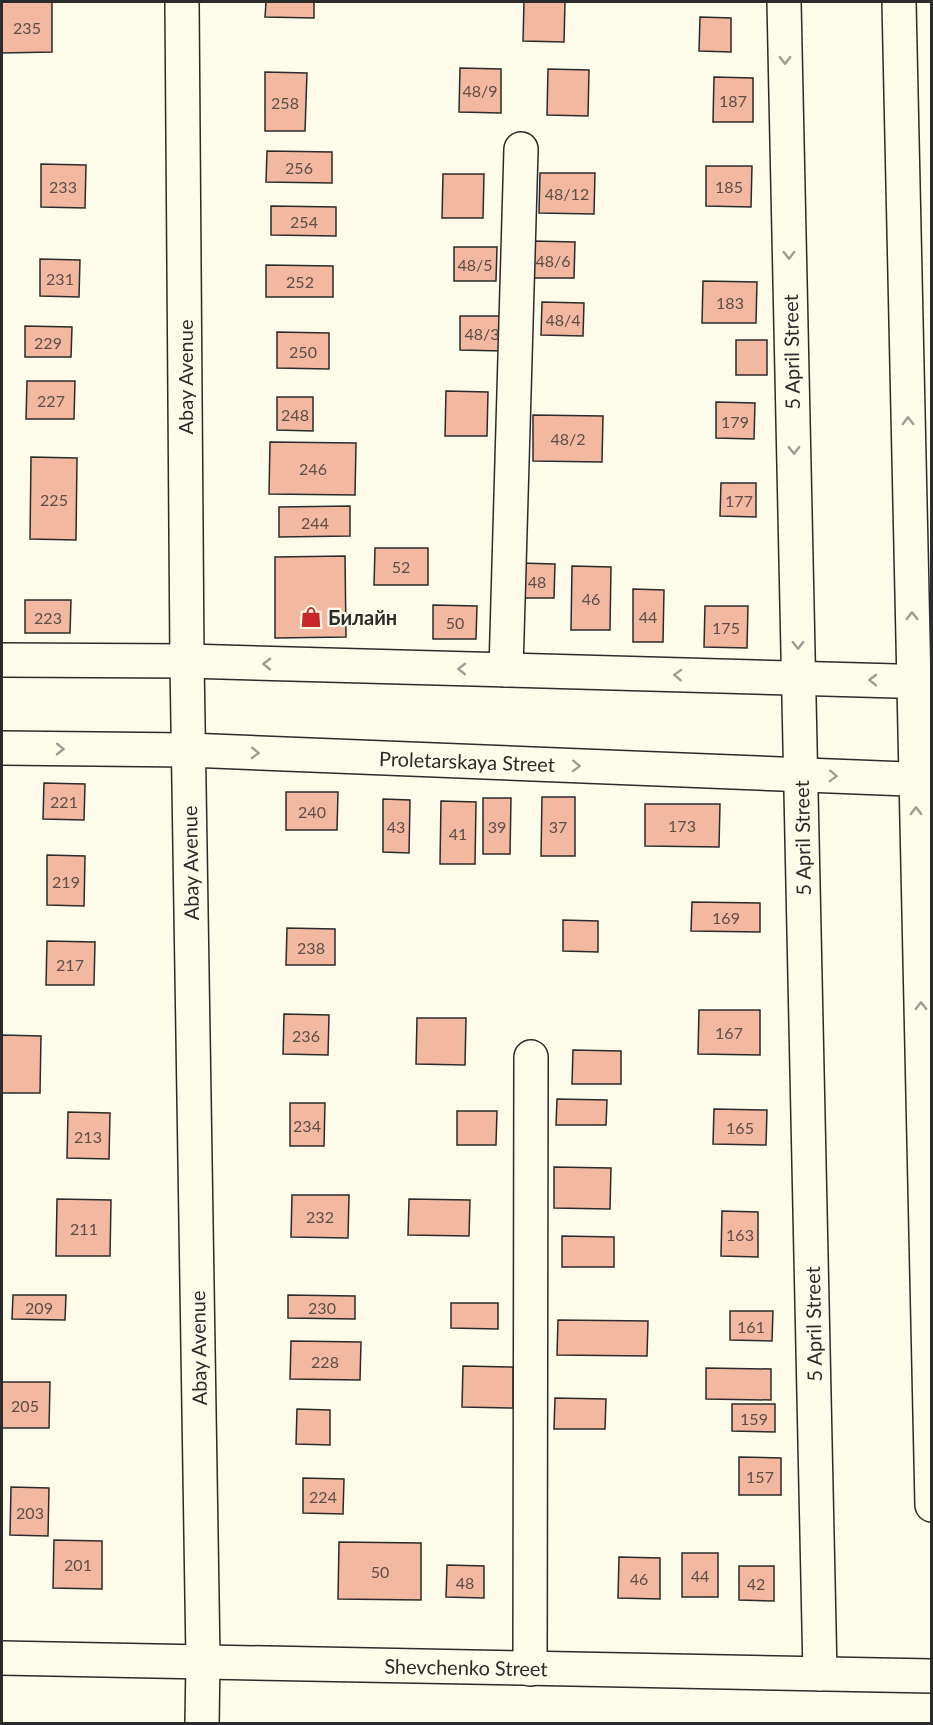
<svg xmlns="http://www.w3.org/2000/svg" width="933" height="1725" font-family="Lato,sans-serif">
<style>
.building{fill:#f2b8a0;stroke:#2b2b2b;stroke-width:1.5}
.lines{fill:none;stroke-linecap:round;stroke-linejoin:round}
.minor-casing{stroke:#2b2b2b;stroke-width:36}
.major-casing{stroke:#2b2b2b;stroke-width:36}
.minor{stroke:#fdfbea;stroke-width:33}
.major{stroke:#fdfbea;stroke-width:33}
.oneway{stroke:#9e9d94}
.labels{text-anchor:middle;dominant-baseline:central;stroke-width:4.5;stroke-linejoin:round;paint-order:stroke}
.number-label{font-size:16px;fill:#5d4e48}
.street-label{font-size:20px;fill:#2b2b2b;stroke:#fdfbea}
.poi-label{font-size:20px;font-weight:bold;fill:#2b2b2b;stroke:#fdfbea;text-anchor:start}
</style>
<rect width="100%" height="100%" fill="#fdfbea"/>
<g class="building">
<path d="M2 2H52V52L2 53Z"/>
<path d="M266 2H314V18L265 17Z"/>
<path d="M524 2H565L564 42 523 41Z"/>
<path d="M700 17 731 18V52L699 51Z"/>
<path d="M460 68 501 69V113L459 112Z"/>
<path d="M548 69 589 70 588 116 547 115Z"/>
<path d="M265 72 307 73 305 131H265Z"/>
<path d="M714 77 753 78V122H713Z"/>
<path d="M267 151 332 152V183L266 182Z"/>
<path d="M41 164 86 165 85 208 41 207Z"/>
<path d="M706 166H752L751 207 706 206Z"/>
<path d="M540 173H595L594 214 539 213Z"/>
<path d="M443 174H484L483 218H442Z"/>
<path d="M271 206 336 207V236L271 235Z"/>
<path d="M532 241 575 242 574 278H532Z"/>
<path d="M454 247H497L496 281H454Z"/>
<path d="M40 259 80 260 79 297 40 296Z"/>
<path d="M266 265 333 266V297H266Z"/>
<path d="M703 281 757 282 756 323H702Z"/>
<path d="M542 302 584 303 583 336 541 335Z"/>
<path d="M460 316H503V351L460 350Z"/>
<path d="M25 326 72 327 71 357H25Z"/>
<path d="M277 332 329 333V369L277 368Z"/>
<rect x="736" y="340" width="31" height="35"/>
<path d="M27 381H75L74 419H26Z"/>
<path d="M446 391 488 392 487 436H445Z"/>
<path d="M277 397H313V431L277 430Z"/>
<path d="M716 402 755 403 754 439 716 438Z"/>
<path d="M533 415 603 416 602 462 533 461Z"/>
<path d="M270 442 356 443 355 495 269 494Z"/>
<path d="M31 457 77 458 76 540 30 539Z"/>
<path d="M721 483H756V517L720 516Z"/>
<path d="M350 506V536L279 537V507Z"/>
<path d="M375 548H428V585H374Z"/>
<path d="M345 556 346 637 275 638V557Z"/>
<path d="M519 563 555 564 554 598H519Z"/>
<path d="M572 566 611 567 610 630H571Z"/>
<path d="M633 589 664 590 663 642H633Z"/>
<path d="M25 600H71L70 633H25Z"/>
<path d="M433 605 477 606 476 639H433Z"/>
<path d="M705 606H748L747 648 704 647Z"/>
<path d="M44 783 85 784 84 820 43 819Z"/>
<path d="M286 792H338L337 830H286Z"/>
<path d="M542 797H575V856H541Z"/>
<path d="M483 798H511L510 854H483Z"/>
<path d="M383 799 410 800 409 853 383 852Z"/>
<path d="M441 801 476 802 475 864H440Z"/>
<path d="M645 804H720L719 847 645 846Z"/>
<path d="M47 855 85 856 84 906 47 905Z"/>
<path d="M692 902 760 903V932L691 931Z"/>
<path d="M563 920 598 921V952L563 951Z"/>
<path d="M287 928 335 929V965H286Z"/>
<path d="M47 941 95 942 94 985H46Z"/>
<path d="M699 1010H760V1055L698 1054Z"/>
<path d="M284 1014 329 1015 328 1055 283 1054Z"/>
<path d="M417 1018H466L465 1065 416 1064Z"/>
<path d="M2 1035 41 1036 40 1093H2Z"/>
<path d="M573 1050 621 1051V1084H572Z"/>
<path d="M557 1099 607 1100 606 1125H556Z"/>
<path d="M290 1103H325L324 1146H290Z"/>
<path d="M714 1109 767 1110 766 1145 713 1144Z"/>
<path d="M457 1111H497L496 1145H457Z"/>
<path d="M68 1112 110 1113 109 1159 67 1158Z"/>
<path d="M554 1167 611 1168 610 1209 554 1208Z"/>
<path d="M292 1195H349L348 1238 291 1237Z"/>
<path d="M57 1199 111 1200 110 1256H56Z"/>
<path d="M409 1199 470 1200 469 1236 408 1235Z"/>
<path d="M722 1211 758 1212V1257L721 1256Z"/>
<path d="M562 1236 614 1237V1267H562Z"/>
<path d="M13 1295H66L65 1320 12 1319Z"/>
<path d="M288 1295 355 1296V1319L288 1318Z"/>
<path d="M451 1303H498V1329L451 1328Z"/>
<path d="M730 1311H773L772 1341 730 1340Z"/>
<path d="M558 1320 648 1321 647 1356 557 1355Z"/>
<path d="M291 1341 361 1342 360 1380 290 1379Z"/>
<path d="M463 1366 513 1367V1408L462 1407Z"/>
<path d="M706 1368 771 1369V1400L706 1399Z"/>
<path d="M2 1382H50L49 1428H2Z"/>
<path d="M555 1398 606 1399 605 1429H554Z"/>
<path d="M732 1404H775V1432L732 1431Z"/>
<path d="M297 1409 330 1410V1445L296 1444Z"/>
<path d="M739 1457 781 1458V1495H739Z"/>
<path d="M303 1478 344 1479 343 1514 303 1513Z"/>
<path d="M11 1487 49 1488 48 1536 10 1535Z"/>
<path d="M54 1540 102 1541V1589L53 1588Z"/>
<path d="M339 1542 421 1543V1600L338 1599Z"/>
<rect x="682" y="1553" width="36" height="44"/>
<path d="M619 1557 660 1558V1599L618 1598Z"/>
<path d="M447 1565 484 1566V1598L446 1597Z"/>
<path d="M739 1566H774V1601L739 1600Z"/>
</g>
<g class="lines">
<defs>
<g id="minor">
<path d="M784 2 820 1674"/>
<path d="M899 2 932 1505"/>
<path d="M2 660 187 661 932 682"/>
<path d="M506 670 521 149"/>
<path d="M2 748 188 750 932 780"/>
<path d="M2 1658 932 1676"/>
<path d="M530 1669 531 1057"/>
</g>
<path id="major" d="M182 2 187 661 203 1660 202 1724"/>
</defs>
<use href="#minor" class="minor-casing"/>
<use href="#major" class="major-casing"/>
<use href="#minor" class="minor"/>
<use href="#major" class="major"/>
</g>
<defs><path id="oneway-chevron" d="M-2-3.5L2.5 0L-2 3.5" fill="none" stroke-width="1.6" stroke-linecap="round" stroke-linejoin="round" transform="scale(1.5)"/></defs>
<g class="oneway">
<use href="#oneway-chevron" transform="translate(785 60) rotate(89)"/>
<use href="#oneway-chevron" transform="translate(789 255) rotate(89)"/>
<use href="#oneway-chevron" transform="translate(908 421) rotate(-91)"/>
<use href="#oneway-chevron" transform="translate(794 450) rotate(89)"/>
<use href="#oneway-chevron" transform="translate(912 616) rotate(-91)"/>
<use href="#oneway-chevron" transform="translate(798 645) rotate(89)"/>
<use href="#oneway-chevron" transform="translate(267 664) rotate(-179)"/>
<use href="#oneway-chevron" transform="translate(462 669) rotate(-179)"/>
<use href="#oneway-chevron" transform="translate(678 675) rotate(-178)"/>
<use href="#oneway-chevron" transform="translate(873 680) rotate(-179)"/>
<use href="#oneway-chevron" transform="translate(60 749) rotate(1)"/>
<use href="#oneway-chevron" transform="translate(255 753) rotate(2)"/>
<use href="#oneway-chevron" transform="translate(576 766) rotate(2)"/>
<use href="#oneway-chevron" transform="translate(833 776) rotate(2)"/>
<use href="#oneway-chevron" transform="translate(916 811) rotate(-91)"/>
<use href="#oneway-chevron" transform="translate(921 1006) rotate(-91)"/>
</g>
<defs>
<symbol id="shop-bare" viewBox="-9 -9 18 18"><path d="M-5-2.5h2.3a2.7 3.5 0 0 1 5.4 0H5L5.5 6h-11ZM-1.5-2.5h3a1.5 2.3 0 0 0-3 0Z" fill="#c62828" stroke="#fdfbea" stroke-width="2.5" paint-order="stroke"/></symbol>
</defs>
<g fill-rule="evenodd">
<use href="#shop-bare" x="296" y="602" width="30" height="30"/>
</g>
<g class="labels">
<g class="number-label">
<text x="27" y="27">235</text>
<text x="480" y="90">48/9</text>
<text x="733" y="100">187</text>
<text x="285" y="102">258</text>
<text x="299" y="167">256</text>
<text x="63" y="186">233</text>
<text x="729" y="186">185</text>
<text x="567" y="193">48/12</text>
<text x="304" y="221">254</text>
<text x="553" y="260">48/6</text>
<text x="475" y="264">48/5</text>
<text x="60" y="278">231</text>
<text x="300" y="281">252</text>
<text x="730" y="302">183</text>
<text x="563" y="319">48/4</text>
<text x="482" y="333">48/3</text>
<text x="48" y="342">229</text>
<text x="303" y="351">250</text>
<text x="51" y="400">227</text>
<text x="295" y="414">248</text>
<text x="735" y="421">179</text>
<text x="568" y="438">48/2</text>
<text x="313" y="468">246</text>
<text x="54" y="499">225</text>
<text x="739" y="500">177</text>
<text x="315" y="522">244</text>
<text x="401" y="566">52</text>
<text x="537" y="581">48</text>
<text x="591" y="598">46</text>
<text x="648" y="616">44</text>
<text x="48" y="617">223</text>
<text x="455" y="622">50</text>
<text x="726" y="627">175</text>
<text x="64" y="801">221</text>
<text x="312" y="811">240</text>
<text x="682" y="825">173</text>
<text x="396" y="826">43</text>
<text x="497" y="826">39</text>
<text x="558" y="826">37</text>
<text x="458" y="833">41</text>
<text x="66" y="881">219</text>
<text x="726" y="917">169</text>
<text x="311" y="947">238</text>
<text x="70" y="964">217</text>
<text x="729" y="1032">167</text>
<text x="306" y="1035">236</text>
<text x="307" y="1125">234</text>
<text x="740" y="1127">165</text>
<text x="88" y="1136">213</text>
<text x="320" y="1216">232</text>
<text x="84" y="1228">211</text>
<text x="740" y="1234">163</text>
<text x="39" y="1307">209</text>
<text x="322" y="1307">230</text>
<text x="751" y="1326">161</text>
<text x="325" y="1361">228</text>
<text x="25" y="1405">205</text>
<text x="754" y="1418">159</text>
<text x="760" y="1476">157</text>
<text x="323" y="1496">224</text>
<text x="30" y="1512">203</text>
<text x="78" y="1564">201</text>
<text x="380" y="1571">50</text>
<text x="700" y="1575">44</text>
<text x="639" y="1578">46</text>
<text x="465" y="1582">48</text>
<text x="756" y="1583">42</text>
</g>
<g class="street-label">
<text transform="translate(791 352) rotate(-91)">5 April Street</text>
<text transform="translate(185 377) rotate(-90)">Abay Avenue</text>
<text transform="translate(467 761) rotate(2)">Proletarskaya Street</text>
<text transform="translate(802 838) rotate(-91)">5 April Street</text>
<text transform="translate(190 863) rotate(-91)">Abay Avenue</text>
<text transform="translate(813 1324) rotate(-91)">5 April Street</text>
<text transform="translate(198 1348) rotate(-91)">Abay Avenue</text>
<text transform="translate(466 1667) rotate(1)">Shevchenko Street</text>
</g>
<g class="poi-label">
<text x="328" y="617">Билайн</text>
</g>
</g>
<rect width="933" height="1725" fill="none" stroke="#2b2b2b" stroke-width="6"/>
</svg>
